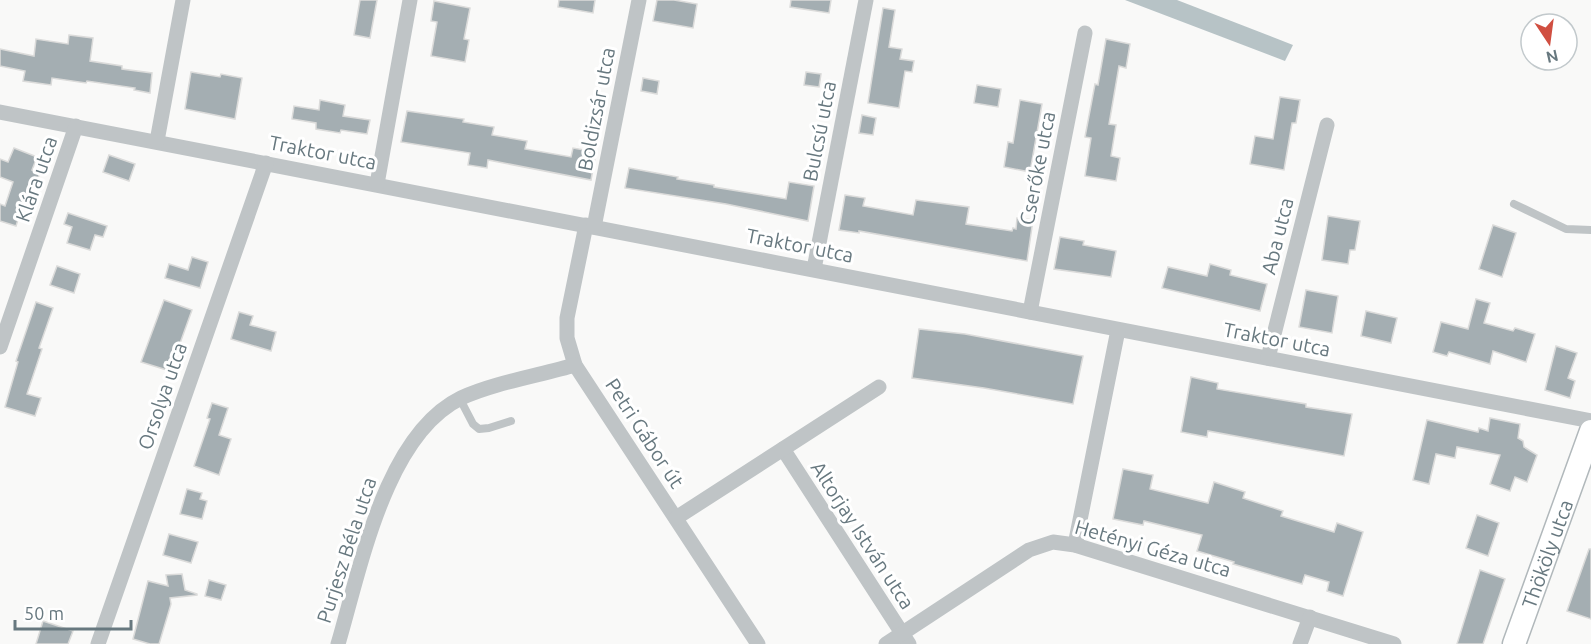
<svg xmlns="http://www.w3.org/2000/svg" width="1591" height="644" font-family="Ubuntu,sans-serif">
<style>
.water{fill:#b7c3c6}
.building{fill:#a4aeb2;stroke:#dbdbda;stroke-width:1.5}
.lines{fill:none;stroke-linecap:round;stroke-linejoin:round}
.secondary-casing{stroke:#b1b8bb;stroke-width:25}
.lane{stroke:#bfc4c6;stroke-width:8}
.street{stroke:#bfc4c6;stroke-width:15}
.secondary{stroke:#fff;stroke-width:22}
.labels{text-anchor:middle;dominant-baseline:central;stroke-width:6;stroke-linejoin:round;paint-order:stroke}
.street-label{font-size:20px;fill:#67787f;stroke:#fff}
</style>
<rect width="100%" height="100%" fill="#f9f9f8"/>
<path class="water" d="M1125 0H1177L1293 45 1285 61Z"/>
<g class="building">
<path d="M360 0H377L370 38 354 35Z"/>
<path d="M559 0H595L593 13 558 7Z"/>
<path d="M657 0H674L697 4 693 28 653 21Z"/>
<path d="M791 0H831L829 13 790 7Z"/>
<path d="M434 1 470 8 464 39 469 40 465 62 431 56 437 22 431 21Z"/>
<path d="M883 8 895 10 889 47 902 49 900 59 914 61 912 72 905 71 899 108 868 103Z"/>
<path d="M69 35 93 38 90 61 122 66V69L152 73 150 93 134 90 135 88 87 81 86 83 52 78 51 85 23 81 25 71 0 66V49L34 56 36 39 68 44Z"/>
<path d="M1106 39 1130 44 1126 68 1119 66 1109 124 1116 125 1111 156 1120 158 1116 181 1085 176 1091 138 1085 137 1095 84 1098 85Z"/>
<path d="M191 72 220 77 221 74 242 78 235 119 185 109Z"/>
<path d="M806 72 821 74 819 87 804 85Z"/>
<path d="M643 78 659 81 657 94 641 91Z"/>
<path d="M977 85 1001 89 998 107 974 103Z"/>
<path d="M1280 97 1300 100 1296 123H1292L1284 170 1250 164 1255 136 1273 139Z"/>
<path d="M320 100 345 105 343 116 370 120 367 134 341 130 340 133 316 129V123L292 119 294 106 319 110Z"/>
<path d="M1020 100 1042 104 1030 172 1004 167 1008 142 1013 143Z"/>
<path d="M407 111 464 119 463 122 494 127 492 135 527 141 525 149 571 157 573 148 596 152 591 180 488 160 487 168 468 165 470 153 401 142Z"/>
<path d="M862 115 876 118 873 135 859 133Z"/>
<path d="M14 148 37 157 32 170 40 173 33 190 28 188 16 226 0 221V204L5 206 13 182 0 177V159L8 162Z"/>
<path d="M109 155 135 164 129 181 103 172Z"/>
<path d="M629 168 678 177 677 179 714 185V187L786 199 789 182 814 186 808 221 726 204 625 188Z"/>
<path d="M845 195 865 198 863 206 913 215 916 200 969 207 966 224 1012 231 1013 228 1016 229 1017 218 1033 220 1027 261 859 231V233L839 230Z"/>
<path d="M68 213 107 226 103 237 95 235 90 250 67 243 72 227 64 224Z"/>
<path d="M1328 216 1360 221 1355 250H1350L1348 264 1322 260Z"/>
<path d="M1493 225 1516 233 1502 277 1479 269Z"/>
<path d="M1060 237 1084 241 1083 245 1116 251 1111 277 1054 269Z"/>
<path d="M192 257 208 262 200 288 165 278 169 264 188 270Z"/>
<path d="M1210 264 1231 270 1230 275 1267 284 1260 311 1162 288 1168 267 1207 276Z"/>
<path d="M57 266 80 274 74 293 50 285Z"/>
<path d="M1306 290 1338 296 1332 333 1299 327Z"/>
<path d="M1476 299 1490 303 1484 323 1513 331 1515 328 1535 334 1526 362 1493 351 1490 364 1449 352 1447 356 1433 352 1441 322 1468 329Z"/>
<path d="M164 300 192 310 170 371 141 362Z"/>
<path d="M36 302 53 308 39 348 42 349 27 394 41 398 35 416 5 407 18 362 16 361Z"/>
<path d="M1366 311 1397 318 1391 343 1361 336Z"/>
<path d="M239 312 253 316 250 325 276 332 271 351 231 339Z"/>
<path d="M919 329 965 334 1083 356 1073 404 984 388 912 378Z"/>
<path d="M1556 346 1577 353 1568 378 1575 381 1570 398 1545 390Z"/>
<path d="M1191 377 1218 383 1217 389 1306 404V407L1352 414 1344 456 1208 431 1207 437 1181 432Z"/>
<path d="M212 403 228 408 219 435 231 439 219 475 194 466 210 419 207 418Z"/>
<path d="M1490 418 1520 424 1518 438 1523 441 1524 447 1537 455 1527 482 1515 477 1510 491 1490 484 1500 455 1457 447 1455 458 1436 454 1429 484 1413 480 1427 420 1478 432 1479 428 1488 431Z"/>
<path d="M1123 469 1153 475 1150 489 1208 503 1214 482 1245 492 1243 498 1283 511 1281 516 1334 532 1337 523 1363 532 1343 596 1327 591 1329 582 1305 575 1302 584 1233 564 1234 562 1197 551 1202 535 1144 521 1143 525 1113 519Z"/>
<path d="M187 489 202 493 200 499 207 501 202 519 180 514Z"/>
<path d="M1477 515 1499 523 1488 556 1466 548Z"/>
<path d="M169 534 198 542 191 563 163 555Z"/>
<path d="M1589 549H1591V619L1567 611Z"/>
<path d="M1480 570 1505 579 1483 644H1457Z"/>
<path d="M182 574 185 590 197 594V595L170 598 171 604 159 644H150L133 639 148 581 168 586 166 575Z"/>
<path d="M209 580 226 585 221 600 205 596Z"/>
<path d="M43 621 73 631 68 644H36Z"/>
</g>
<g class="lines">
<defs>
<g id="secondary">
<path id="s1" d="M1514 644 1591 431"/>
</g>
</defs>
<use href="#secondary" class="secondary-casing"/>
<g class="lane">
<path d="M1514 204 1566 229 1591 230"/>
<path d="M460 399 473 424 479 429 489 428 511 421"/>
</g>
<g class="street">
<path d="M0 112 1591 421"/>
<path d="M157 141 183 0"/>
<path d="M377 184 410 0"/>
<path d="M586 225 567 318V338L575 365 758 644"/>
<path d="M594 227 639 0"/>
<path d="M814 269 866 0"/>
<path d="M1030 312 1085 33"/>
<path d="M0 347 76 126"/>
<path d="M1268 358 1327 125"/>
<path d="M783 449 909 644"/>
<path d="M676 518 879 387"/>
<path d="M1075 545 1118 330"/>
<path d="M98 644 266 163"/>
<path d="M338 644C360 570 385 435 461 398 493 383 541 375 575 365"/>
<path d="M886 644 1029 550 1053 542 1075 545 1394 644"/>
<path d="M1300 644 1310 617"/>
</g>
<use href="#secondary" class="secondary"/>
</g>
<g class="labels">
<g class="street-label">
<text transform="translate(596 109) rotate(-79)">Boldizsár utca</text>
<text transform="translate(819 131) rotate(-79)">Bulcsú utca</text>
<text transform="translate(323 152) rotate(11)">Traktor utca</text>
<text transform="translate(1037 168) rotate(-79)">Cserőke utca</text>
<text transform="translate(36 179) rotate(-71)">Klára utca</text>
<text transform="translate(1277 236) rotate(-76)">Aba utca</text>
<text transform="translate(800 245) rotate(11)">Traktor utca</text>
<text transform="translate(1277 339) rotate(11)">Traktor utca</text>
<text transform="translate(162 396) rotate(-71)">Orsolya utca</text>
<text transform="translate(645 433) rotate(57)">Petri Gábor út</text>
<text transform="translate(863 535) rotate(57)">Altorjay István utca</text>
<text transform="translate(1153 548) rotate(16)">Hetényi Géza utca</text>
<text transform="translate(346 550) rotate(-72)">Purjesz Béla utca</text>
<text stroke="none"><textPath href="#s1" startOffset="96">Thököly utca</textPath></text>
</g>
</g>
<g transform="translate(1549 42) rotate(167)"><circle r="28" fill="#ffffff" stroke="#c2c9cc" stroke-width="1.5"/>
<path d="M0-4.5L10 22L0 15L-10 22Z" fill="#d04f41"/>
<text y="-9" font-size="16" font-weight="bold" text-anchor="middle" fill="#67787f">N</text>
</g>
<path d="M15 620v9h116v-9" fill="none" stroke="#67787f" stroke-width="3"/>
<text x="24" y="620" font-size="18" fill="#67787f" stroke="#ffffff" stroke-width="4.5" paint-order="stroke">50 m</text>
</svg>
